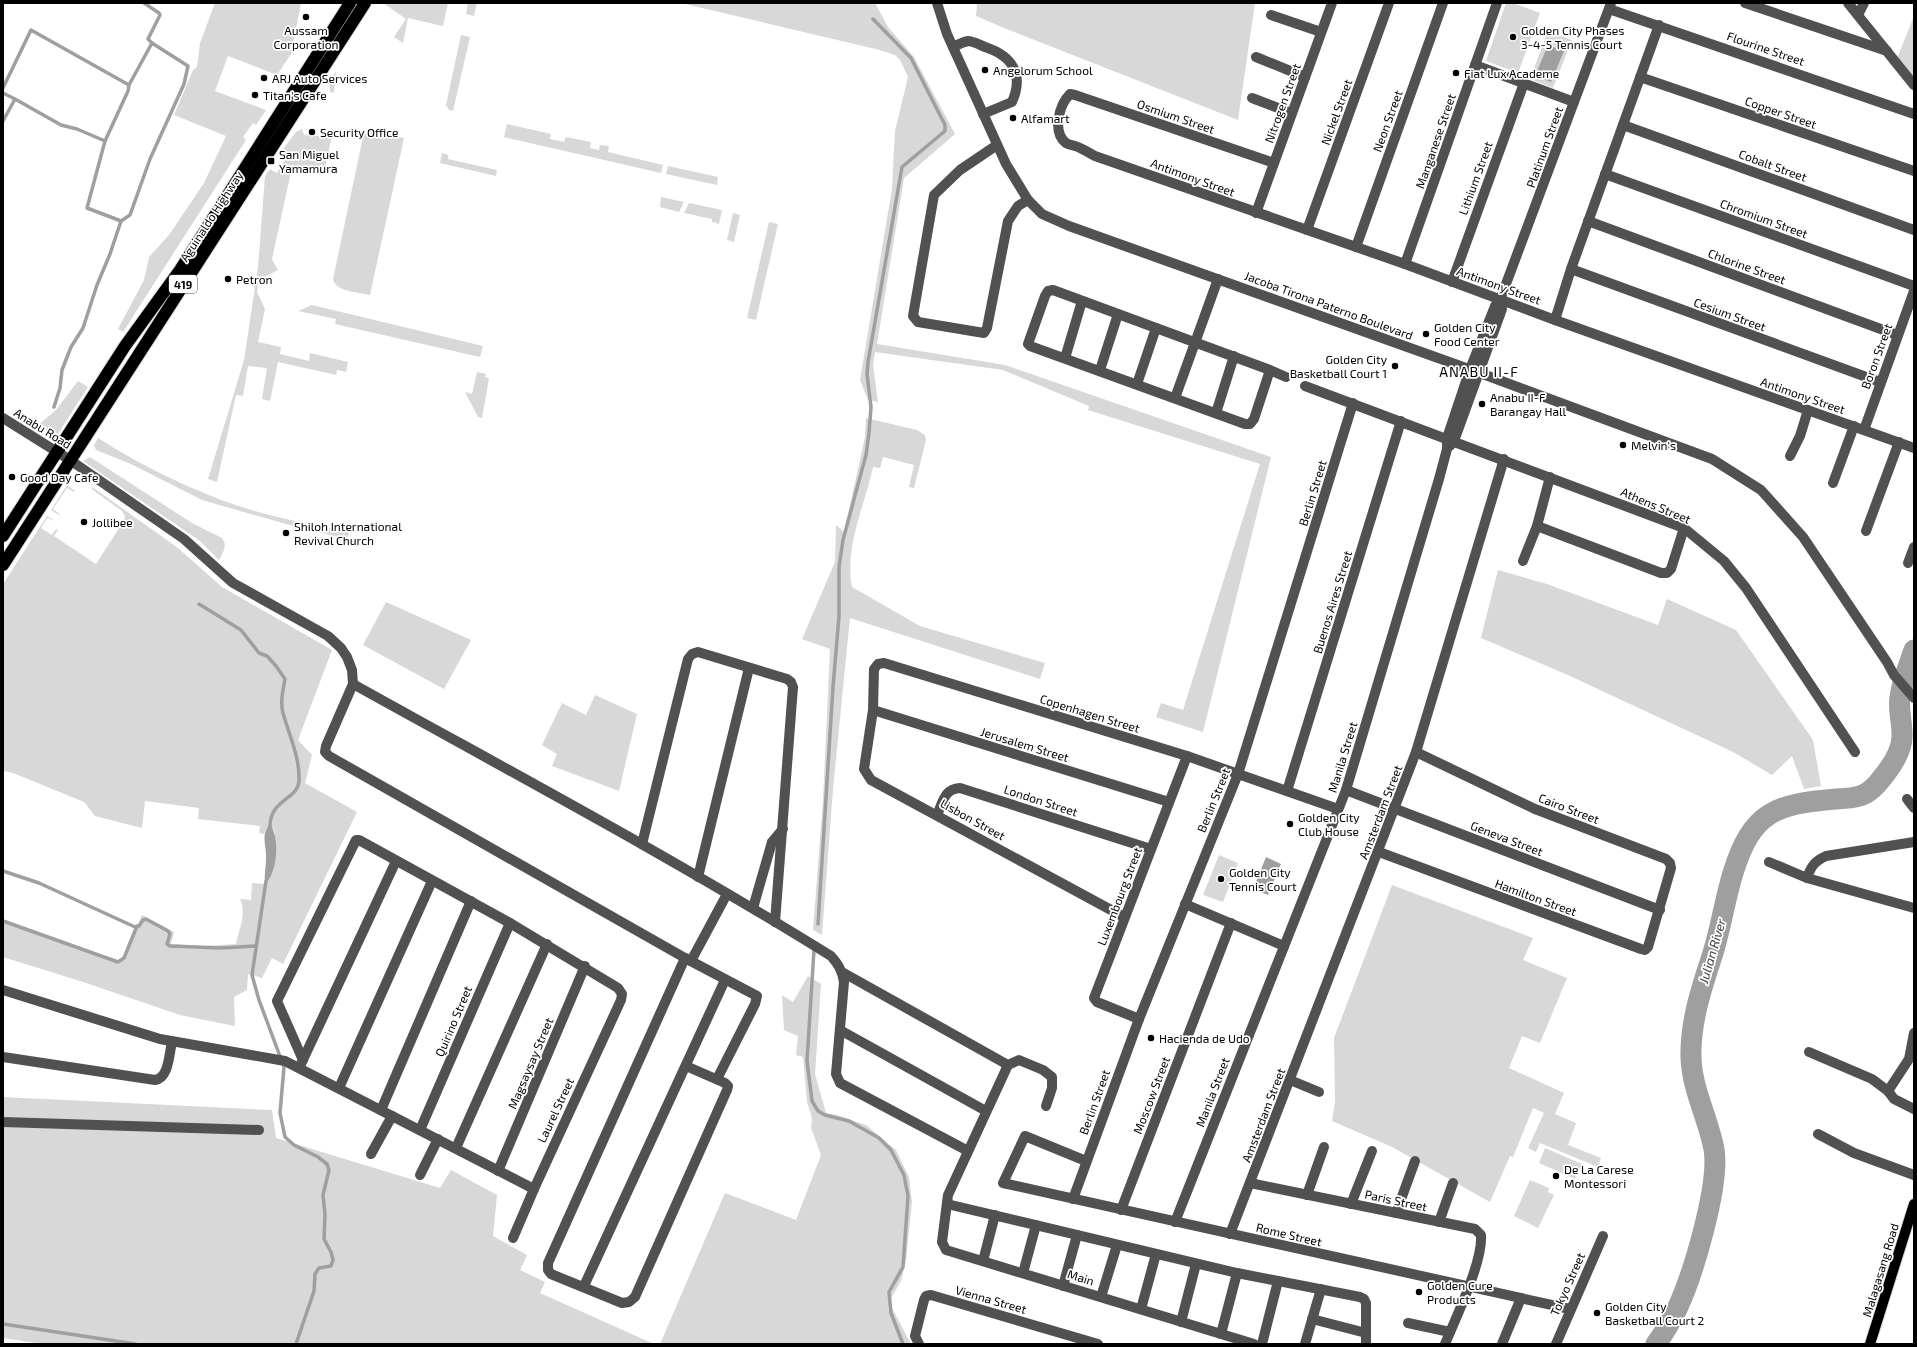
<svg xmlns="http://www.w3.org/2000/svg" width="1917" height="1347" font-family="'Exo 2',sans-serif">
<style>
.green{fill:#d8d8d8}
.water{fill:#9f9f9f}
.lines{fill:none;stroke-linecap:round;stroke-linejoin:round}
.stream{stroke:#9f9f9f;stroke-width:3.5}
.river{stroke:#9f9f9f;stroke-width:21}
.major-casing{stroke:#dbdbdb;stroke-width:12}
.highway-casing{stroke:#dbdbdb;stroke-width:14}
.minor{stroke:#515151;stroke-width:10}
.major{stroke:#000;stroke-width:10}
.highway{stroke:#000;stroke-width:12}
.poi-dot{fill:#000;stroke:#fff;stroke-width:1.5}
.labels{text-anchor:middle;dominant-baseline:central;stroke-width:3.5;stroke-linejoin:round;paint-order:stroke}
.shield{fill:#fff;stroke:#4c4c4c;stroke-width:1}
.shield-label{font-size:11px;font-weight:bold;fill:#000}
.poi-label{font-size:12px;fill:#000;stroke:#fff;text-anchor:start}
.street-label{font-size:12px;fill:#000;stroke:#fff}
.water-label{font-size:13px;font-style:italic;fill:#404040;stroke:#fff}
.quarter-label{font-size:14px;letter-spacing:1px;fill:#000;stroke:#fff}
</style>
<rect width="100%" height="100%" fill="#fff"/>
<g class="green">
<path d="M215 3H301L291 54 277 75 228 56 215 91 266 110 256 125 253 123 243 137 246 140 123 332 118 329 144 280 149 257 169 235 204 183 226 136 174 115 193 70 197 67 200 43Z"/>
<path d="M383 3H448L443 26 408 18 403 43 394 37 406 19Z"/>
<path d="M468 3H477L474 16 466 14Z"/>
<path d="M681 3H875L888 27 914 57 955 134 904 178 877 344 1005 365 1271 457 1203 732 1156 717 1161 703 1183 710 1260 464 1088 410 1089 406 1003 370 875 352 873 365 878 402 868 400 860 380 892 189 895 131 908 77 900 60 895 55 880 50Z"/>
<path d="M977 3H1255L1238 120 1004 28 976 16Z"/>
<path d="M1506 3H1513L1540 13 1518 73 1486 61Z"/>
<path d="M1914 16V83L1896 61Z"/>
<path d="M1548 31 1572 40 1553 88 1530 79Z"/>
<path d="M461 35 470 37 453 111 449 110 446 105Z"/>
<path d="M336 71 334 93 330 92 329 82Z"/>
<path d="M507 124 551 134 550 139 564 142 566 137 591 142 590 148 599 150 600 145 609 146 608 152 663 165 661 173 504 137Z"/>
<path d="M322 128 333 131 324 173 292 167 272 259 278 270 259 280 257 292 265 309 258 342 281 347 280 354 309 361 310 353 348 362 346 372 337 370 336 375 278 362 270 401 262 399 267 368 248 366 243 396 236 395 217 482 208 479 244 360 258 267 265 176 270 169 277 173 286 158 280 153 296 132 302 129 304 135 320 136Z"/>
<path d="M368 131 404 138 370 295C358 292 335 292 333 279L363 137Z"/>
<path d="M442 153 448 155V159L497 170 496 176 440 163Z"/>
<path d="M668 166 718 177 717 185 666 174Z"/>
<path d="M661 197 684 202 679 212 660 207Z"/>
<path d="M689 203 722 210 719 224 712 222V219L684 213Z"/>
<path d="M733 213 740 215 734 242 727 240Z"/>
<path d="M769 222 778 224 756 320 747 318Z"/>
<path d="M312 305 483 346 480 357 335 324 336 319 298 311Z"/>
<path d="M477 372 486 374 485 377 489 378 482 418 478 417 465 392 472 394Z"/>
<path d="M78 381 88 387 56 437 38 425 56 410Z"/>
<path d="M866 418 917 430 925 435 926 440 914 488 909 487 914 465 883 457 880 468 873 467C865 505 844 547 852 587L920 626 1045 663 1040 679 850 618 833 789 822 935 813 930 823 800 830 649 802 639 835 562 836 525 844 532 865 437Z"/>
<path d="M98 438C131 459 167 478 204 493 249 513 300 522 349 532L347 539 293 526 202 500 131 464 96 450 94 445Z"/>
<path d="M90 457 192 523 222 538C228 546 223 552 219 560L200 541 83 461Z"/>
<path d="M67 485 75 491 74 492 67 488 53 509 60 514 59 515 51 510Z"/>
<path d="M91 486 178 548 222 587 332 650 298 740 312 755 305 783 357 812 283 964 272 958 262 978 248 974 247 990 234 997 235 1026 180 1015 83 982 3 957V921L118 962 124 958 142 915 174 932 171 944 204 946 236 944C239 929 247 914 240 899L251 900 252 883 265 884 275 862 276 845 274 829H266L264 834 259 833 260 826 198 819 199 808 145 801 142 828 95 816 84 802 13 773 3 771V584L47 516 55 521 47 518 41 528 52 535 56 529 58 530 54 536 96 564 123 522 125 516 122 511 93 490Z"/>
<path d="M1498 570 1547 584 1658 625 1667 599 1736 630 1813 740 1821 786 1804 789 1792 756 1772 775 1733 752 1570 676 1481 638Z"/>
<path d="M386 602 471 640 444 689 363 645Z"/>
<path d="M595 695 637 714 619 791 552 766 557 754 542 745 562 703 586 715Z"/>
<path d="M1219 855 1238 863 1223 902 1203 895Z"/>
<path d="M1392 885 1533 938 1523 960 1567 978 1540 1043 1522 1036 1509 1068 1564 1093 1555 1114 1576 1123 1568 1145 1601 1158 1598 1167 1540 1143 1536 1152 1528 1148 1544 1113 1533 1108 1513 1157 1510 1156 1490 1202 1392 1147 1332 1121 1335 1102 1334 1038Z"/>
<path d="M808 976 821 984 815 1074 826 1113 837 1115 866 1125 896 1150 909 1177 912 1202 906 1260 901 1281 890 1300 892 1308 911 1344H660L725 1193 796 1220 821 1155 811 1128 812 1118 807 1102 803 1057 796 1055 798 1036 784 1030 782 995 793 1002Z"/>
<path d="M3 1097 272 1110 276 1138 440 1188 451 1170 497 1195 493 1236 527 1255 520 1270 545 1282 540 1293 654 1344H43L3 1338Z"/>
<path d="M1545 1148 1582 1164 1575 1179 1539 1163Z"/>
<path d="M1530 1180 1549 1188 1548 1192 1554 1195 1538 1228 1514 1216Z"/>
</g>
<g class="water">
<path d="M1548 45 1564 51 1551 82 1535 76Z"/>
<path d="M270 824C280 838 278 872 265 884 264 875 266 868 266 858 267 846 260 835 270 824Z"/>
<path d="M1266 857 1281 864 1268 895 1253 889Z"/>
</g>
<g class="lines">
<g class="stream">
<path d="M3 88 31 30 129 85"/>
<path d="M3 93 15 99"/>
<path d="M3 121 15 99 61 125 77 129 105 141 128 91 129 85 152 43 148 39 160 15 159 13 144 3"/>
<path d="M105 141 87 208 121 221 130 215 150 159 184 84 188 66 152 43"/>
<path d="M54 407 60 388 62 370 71 347 83 328 97 285 110 254 121 221"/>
<path d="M199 604 241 630 259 653 267 656 276 666 285 679C283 690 280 702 283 713 289 735 300 757 299 781 298 800 269 799 270 828"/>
<path d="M3 871 39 883 135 927 139 926 143 920 146 919 168 931 170 934 167 944 170 946 221 948 256 946"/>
<path d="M266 881 252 975 259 1000 284 1067 280 1113 285 1137 294 1145 318 1157 327 1164 329 1170 323 1195 325 1214 324 1239 331 1252 333 1260 331 1266 319 1268 315 1274 314 1291 296 1344"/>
<path d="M3 921 118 962 124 958 137 926"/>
<path d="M818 924 833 687 839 616V567L843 540 866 455 869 433 871 407 867 374 868 362 902 167 945 131V125L911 58 873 19"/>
<path d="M814 950 807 1061 812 1101 818 1111 825 1115 849 1121 879 1138 891 1150 904 1175 908 1196 903 1267 889 1292 891 1313 903 1344"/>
<path d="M3 1324 136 1344"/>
</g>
<path class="river" d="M1656 1344C1664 1333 1671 1321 1677 1309 1693 1275 1720 1185 1714 1149 1708 1118 1692 1089 1691 1058 1690 1021 1702 987 1713 953 1721 927 1725 899 1733 873 1752 811 1776 804 1836 799 1858 798 1868 797 1882 778 1891 767 1903 749 1902 734 1902 721 1898 710 1900 697 1902 681 1909 665 1914 650"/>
<defs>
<path id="major" d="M1870 1344 1914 1204"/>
<g id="highway">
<path d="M3 536 125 346 180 270 350 3"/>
<path d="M3 565 365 3"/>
</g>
</defs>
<use href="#major" class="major-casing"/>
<use href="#highway" class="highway-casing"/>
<g class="minor">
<path d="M937 3 947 34 1006 164 1028 200 1042 214 1069 226 1480 373 1712 459 1761 490 1803 537 1887 662 1894 675 1914 698"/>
<path d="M1745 3 1887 51"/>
<path d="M1848 3 1914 85"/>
<path d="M1609 9 1914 114"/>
<path d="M1271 15 1321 32"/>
<path d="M1858 15 1864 3"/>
<path d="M953 47C957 45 963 42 968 41 973 41 980 45 985 47 1013 56 1024 75 1012 102L983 114"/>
<path d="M1256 57 1305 77"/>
<path d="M1475 65 1574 102"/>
<path d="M1640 77 1914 171"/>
<path d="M1252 98 1291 113"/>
<path d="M1623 125 1914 230"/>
<path d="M997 145 960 170 934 195 913 316 918 322 984 333 987 328 1008 221 1018 206 1028 200"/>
<path d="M1274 163 1075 95 1070 94C1059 105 1052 132 1066 143 1069 145 1073 145 1075 146 1082 148 1089 153 1095 156L1405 264 1555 320 1914 448"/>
<path d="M1605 174 1914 286"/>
<path d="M1256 213 1332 3"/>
<path d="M1588 221 1897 335"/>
<path d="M1307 230 1389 3"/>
<path d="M1356 247 1443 3"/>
<path d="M1405 264 1497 3"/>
<path d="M1571 269 1880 382"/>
<path d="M1452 282 1524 83"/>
<path d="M1555 320 1571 269 1659 25"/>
<path d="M1065 358 1082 301"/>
<path d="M1100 370 1118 314"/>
<path d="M1270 370 1254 419 1250 424H1245L1030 346 1028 344 1045 296 1048 291 1053 290 1270 370 1286 377"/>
<path d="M1137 384 1156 328"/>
<path d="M1305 386 1684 528 1724 561 1746 588 1855 752"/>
<path d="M1175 398 1218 279"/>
<path d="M1216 413 1234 356"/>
<path d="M3 418 70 460 184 539 233 583 328 636 341 648 347 657 352 670 353 684 326 746 325 752 329 756 685 958 757 996 755 1004 717 1079"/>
<path d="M1864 430 1914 291"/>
<path d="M1450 446 1454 441 1502 309 1500 300"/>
<path d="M1790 456 1800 436 1808 410"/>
<path d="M1550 477 1537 526 1661 573H1667L1671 569 1684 528"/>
<path d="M1833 483 1854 426"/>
<path d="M1866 531 1899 442"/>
<path d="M1523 561 1537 526"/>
<path d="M1908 563 1914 547"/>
<path d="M353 684C513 773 675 859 831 956 838 964 842 970 844 982L836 1074 840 1083 968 1151"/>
<path d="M873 710 1169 802"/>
<path d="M1346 790 1660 910"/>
<path d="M1287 791 1401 421"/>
<path d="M1907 799 1914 808"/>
<path d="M937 815C943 802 944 789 960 788L1151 849"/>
<path d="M642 844 688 659 692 654 698 652 787 679 791 682 793 687 775 922"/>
<path d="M1379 852 1641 949 1645 950 1648 947 1671 868 1670 863 1666 859 1535 809 1416 752"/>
<path d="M1769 862 1807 878 1914 908"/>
<path d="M698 877 749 668"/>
<path d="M1807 878C1811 866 1815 861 1826 856L1914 842"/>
<path d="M1185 904 1284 946"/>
<path d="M753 908 772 842 783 829"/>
<path d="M1124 917 871 780 864 769 873 710 874 669 878 664 884 663 1187 756 1338 809"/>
<path d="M685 958 548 1263V1270L551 1274 622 1303 629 1302 635 1297 727 1090 728 1086 725 1083 686 1066"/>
<path d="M691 961 727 894"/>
<path d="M842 972 1008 1065"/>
<path d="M3 990 160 1039 285 1061 534 1189"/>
<path d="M1139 1019 1097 1002 1094 998 1187 756"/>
<path d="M840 1030 986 1111"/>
<path d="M1809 1052 1872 1079 1888 1091 1894 1099 1914 1109"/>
<path d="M3 1057 155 1080C169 1078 169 1054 172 1042"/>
<path d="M303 1060 277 1001 356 840H359L510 923 618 988 622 994 621 1000 534 1189 513 1238"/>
<path d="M301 1064 396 861"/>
<path d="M1290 1080 1319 1092"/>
<path d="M339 1088 432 881"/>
<path d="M1888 1091 1909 1059 1914 1033"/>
<path d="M1046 1106 1052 1088V1077L1043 1070 1019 1060 1008 1065 948 1195 942 1242 946 1250 1254 1344"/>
<path d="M381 1110 471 901"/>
<path d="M3 1122 259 1130"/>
<path d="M420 1130 510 923"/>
<path d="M1818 1134 1854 1153 1914 1175"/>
<path d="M456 1148 547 944"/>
<path d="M371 1154 392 1116"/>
<path d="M1086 1161 1025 1136 1003 1183 1570 1309"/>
<path d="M498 1171 585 966"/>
<path d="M420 1175 438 1139"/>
<path d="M1250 1183 1475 1229 1481 1235C1483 1262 1456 1317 1445 1344"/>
<path d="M1307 1195 1324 1147"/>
<path d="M1073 1199 1139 1019 1238 774 1353 403"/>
<path d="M947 1204 1237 1273 1360 1297 1364 1299 1366 1303V1344"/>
<path d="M1351 1204 1372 1151"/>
<path d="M1121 1210 1231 923"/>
<path d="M1396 1213 1415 1161"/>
<path d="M1175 1222 1346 790 1439 479 1447 449V438L1470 369 1495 306 1500 300 1611 3"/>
<path d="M1439 1222 1453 1183"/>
<path d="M1230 1234 1416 752 1504 459"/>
<path d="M983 1261 995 1215"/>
<path d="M1023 1273 1036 1225"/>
<path d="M584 1286 725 980"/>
<path d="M1063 1286 1077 1235"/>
<path d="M1101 1297 1117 1245"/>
<path d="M1141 1309 1156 1254"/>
<path d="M1312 1319 1366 1333"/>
<path d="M1181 1322 1196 1264"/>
<path d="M1408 1323 1450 1332"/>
<path d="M1221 1334 1237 1273"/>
<path d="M919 1344 915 1336 924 1300 926 1296 931 1295 1098 1344"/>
<path d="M1262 1344 1278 1281"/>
<path d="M1305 1344 1321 1289"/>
<path d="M1502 1344 1521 1298"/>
<path d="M1556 1344 1603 1236"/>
</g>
<use href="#major" class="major"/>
<use href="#highway" class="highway"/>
</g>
<g class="poi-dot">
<circle cx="306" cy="17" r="4"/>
<circle cx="1513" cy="37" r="4"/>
<circle cx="985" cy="70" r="4"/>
<circle cx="1456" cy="73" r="4"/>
<circle cx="264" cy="78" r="4"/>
<circle cx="255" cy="95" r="4"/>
<circle cx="1013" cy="118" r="4"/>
<circle cx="312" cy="132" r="4"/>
<rect x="267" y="157" width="8" height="8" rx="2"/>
<circle cx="228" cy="279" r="4"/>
<circle cx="1426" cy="334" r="4"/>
<circle cx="1395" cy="366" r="4"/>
<circle cx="1482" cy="404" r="4"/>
<circle cx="1623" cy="445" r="4"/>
<circle cx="12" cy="477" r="4"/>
<circle cx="84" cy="522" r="4"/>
<circle cx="286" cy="533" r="4"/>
<circle cx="1290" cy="824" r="4"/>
<circle cx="1221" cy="879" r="4"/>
<circle cx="1151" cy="1038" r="4"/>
<circle cx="1556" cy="1176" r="4"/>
<circle cx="1419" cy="1292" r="4"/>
<circle cx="1597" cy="1313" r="4"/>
</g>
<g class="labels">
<rect class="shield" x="169" y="275" width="28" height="18" rx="3"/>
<g class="shield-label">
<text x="183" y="284">419</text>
</g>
<g class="poi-label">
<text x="306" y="30" text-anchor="middle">Aussam<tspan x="306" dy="14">Corporation</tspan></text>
<text x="1521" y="30">Golden City Phases<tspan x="1521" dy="14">3-4-5 Tennis Court</tspan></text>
<text x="993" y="70">Angelorum School</text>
<text x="1464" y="73">Fiat Lux Academe</text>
<text x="272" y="78">ARJ Auto Services</text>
<text x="263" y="95">Titan's Cafe</text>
<text x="1021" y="118">Alfamart</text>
<text x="320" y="132">Security Office</text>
<text x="279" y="154">San Miguel<tspan x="279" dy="14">Yamamura</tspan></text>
<text x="236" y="279">Petron</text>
<text x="1434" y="327">Golden City<tspan x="1434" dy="14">Food Center</tspan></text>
<text x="1387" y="359" text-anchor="end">Golden City<tspan x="1387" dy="14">Basketball Court 1</tspan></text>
<text x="1490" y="397">Anabu II-F<tspan x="1490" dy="14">Barangay Hall</tspan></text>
<text x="1631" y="445">Melvin's</text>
<text x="20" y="477">Good Day Cafe</text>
<text x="92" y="522">Jollibee</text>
<text x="294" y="526">Shiloh International<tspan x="294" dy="14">Revival Church</tspan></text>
<text x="1298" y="817">Golden City<tspan x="1298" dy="14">Club House</tspan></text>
<text x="1229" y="872">Golden City<tspan x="1229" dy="14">Tennis Court</tspan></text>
<text x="1159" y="1038">Hacienda de Udo</text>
<text x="1564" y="1169">De La Carese<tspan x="1564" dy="14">Montessori</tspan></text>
<text x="1427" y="1285">Golden Cure<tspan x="1427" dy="14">Products</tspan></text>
<text x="1605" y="1306">Golden City<tspan x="1605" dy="14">Basketball Court 2</tspan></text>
</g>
<g class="street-label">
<text transform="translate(1766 48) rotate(19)">Flourine Street</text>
<text transform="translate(1282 103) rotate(-70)">Nitrogen Street</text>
<text transform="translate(1336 112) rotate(-70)">Nickel Street</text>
<text transform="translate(1781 112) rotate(19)">Copper Street</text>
<text transform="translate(1176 116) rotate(19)">Osmium Street</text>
<text transform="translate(1387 121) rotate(-70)">Neon Street</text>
<text transform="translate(1435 141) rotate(-71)">Manganese Street</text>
<text transform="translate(1544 147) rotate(-70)">Platinum Street</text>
<text transform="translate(1773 165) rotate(20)">Cobalt Street</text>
<text transform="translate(1193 177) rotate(20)">Antimony Street</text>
<text transform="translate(1475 178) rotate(-70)">Lithium Street</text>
<text transform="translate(211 216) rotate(-57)">Aguinaldo Highway</text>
<text transform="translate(1764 218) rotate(20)">Chromium Street</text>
<text transform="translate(1747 266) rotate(20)">Chlorine Street</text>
<text transform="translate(1499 285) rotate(20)">Antimony Street</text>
<text transform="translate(1329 305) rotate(20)">Jacoba Tirona Paterno Boulevard</text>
<text transform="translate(1730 314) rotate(20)">Cesium Street</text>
<text transform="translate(1876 356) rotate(-70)">Boron Street</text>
<text transform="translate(1803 395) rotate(19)">Antimony Street</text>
<text transform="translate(43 428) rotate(32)">Anabu Road</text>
<text transform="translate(1312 493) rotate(-73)">Berlin Street</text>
<text transform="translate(1656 505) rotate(23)">Athens Street</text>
<text transform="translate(1332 602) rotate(-73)">Buenos Aires Street</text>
<text transform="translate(1090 713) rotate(17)">Copenhagen Street</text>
<text transform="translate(1025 744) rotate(17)">Jerusalem Street</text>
<text transform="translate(1342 757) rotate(-73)">Manila Street</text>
<text transform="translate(1041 800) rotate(18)">London Street</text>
<text transform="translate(1213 800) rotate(-68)">Berlin Street</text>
<text transform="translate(1569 808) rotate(21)">Cairo Street</text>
<text transform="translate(1380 812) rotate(-69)">Amsterdam Street</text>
<text transform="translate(973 819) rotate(29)">Lisbon Street</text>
<text transform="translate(1507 838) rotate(21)">Geneva Street</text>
<text transform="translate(1119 896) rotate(-69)">Luxembourg Street</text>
<text transform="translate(1536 897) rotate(20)">Hamilton Street</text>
<text transform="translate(453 1021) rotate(-67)">Quirino Street</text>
<text transform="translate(530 1063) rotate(-67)">Magsaysay Street</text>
<text transform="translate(1212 1092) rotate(-69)">Manila Street</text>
<text transform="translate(1151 1095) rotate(-69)">Moscow Street</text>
<text transform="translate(1094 1102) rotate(-70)">Berlin Street</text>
<text transform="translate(555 1110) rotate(-65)">Laurel Street</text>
<text transform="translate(1263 1115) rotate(-69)">Amsterdam Street</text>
<text transform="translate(1396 1200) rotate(12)">Paris Street</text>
<text transform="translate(1289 1234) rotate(13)">Rome Street</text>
<text transform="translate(1880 1270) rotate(-73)">Malagasang Road</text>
<text transform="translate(1081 1277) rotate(17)">Main</text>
<text transform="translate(1567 1284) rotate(-66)">Tokyo Street</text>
<text transform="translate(991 1299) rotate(16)">Vienna Street</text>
</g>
<g class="water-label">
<text transform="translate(1712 951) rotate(-74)">Julian River</text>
</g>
<g class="quarter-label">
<text x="1479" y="371">ANABU II-F</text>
</g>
</g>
<rect width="1917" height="1347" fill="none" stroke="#000000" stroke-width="8"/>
</svg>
